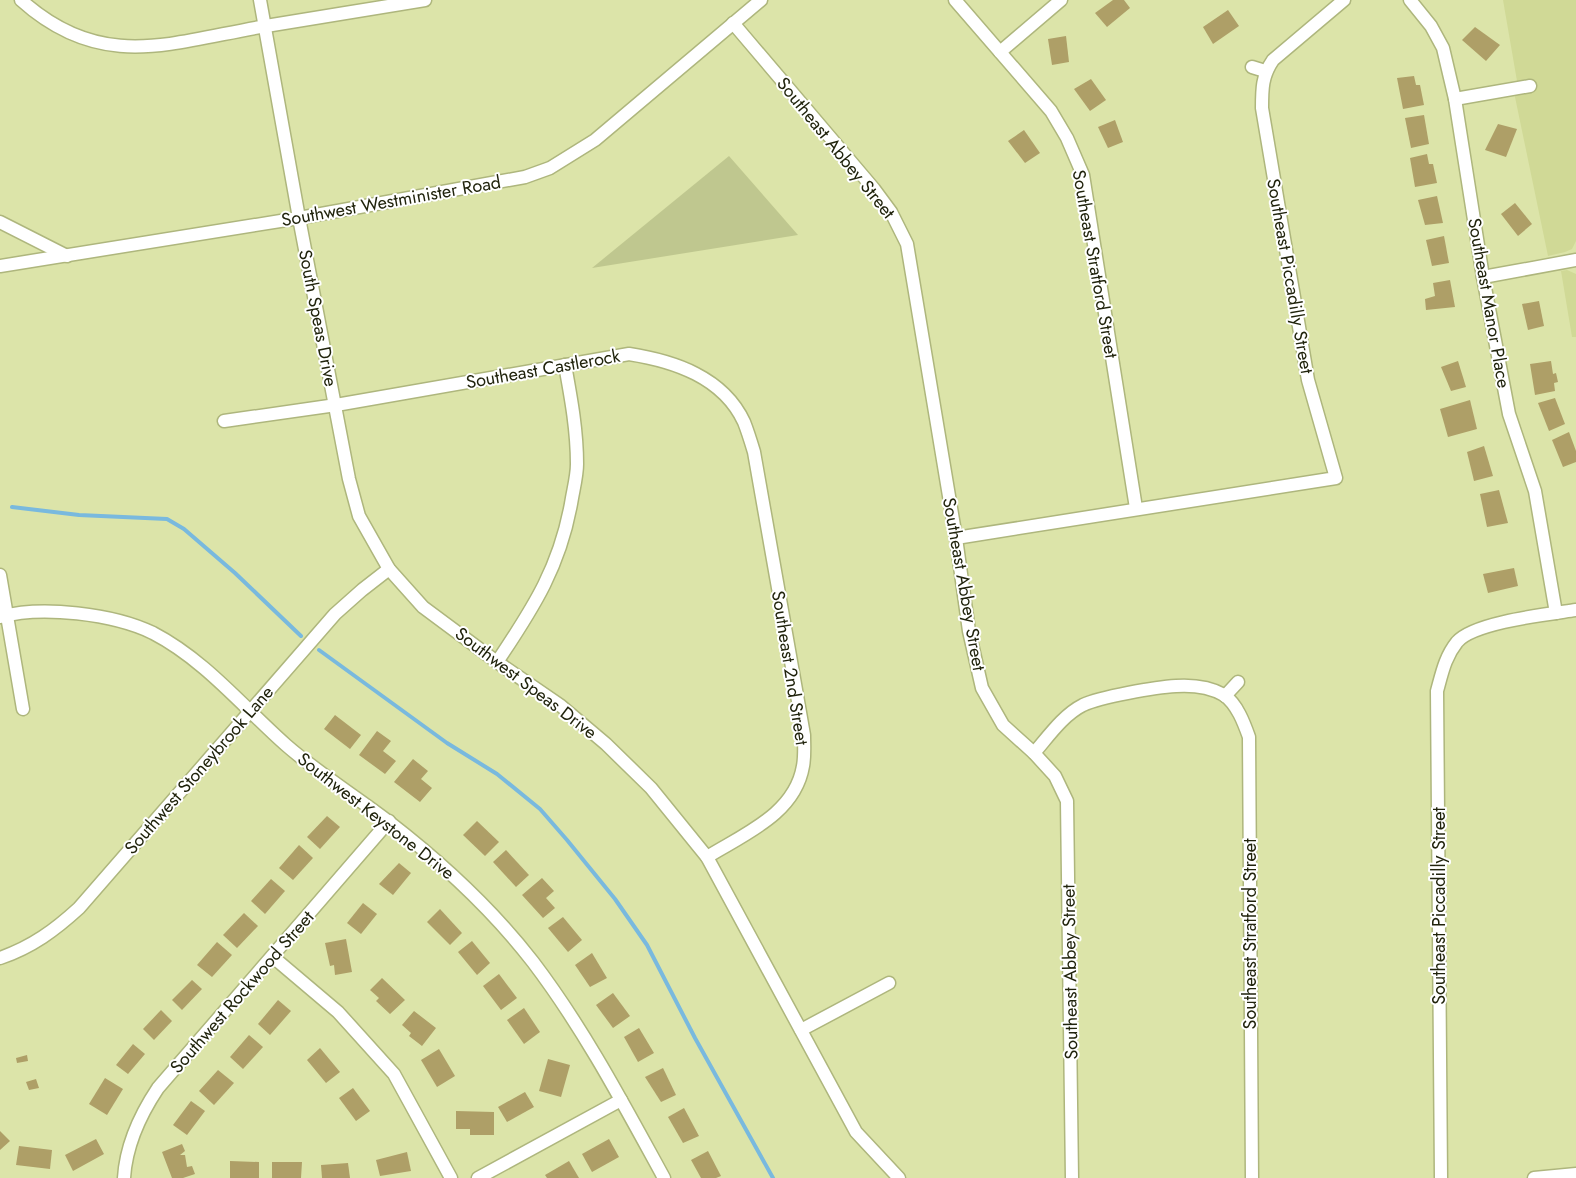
<svg xmlns="http://www.w3.org/2000/svg" width="1576" height="1178" font-family="Jost,sans-serif">
<style>
.built{fill:#d0d996}
.green{fill:#bfc78f}
.lines{fill:none;stroke-linecap:round;stroke-linejoin:round}
.stream{stroke:#79b9de;stroke-width:4}
.building{fill:#ae9f67}
.minor-casing{stroke:#aeb67d;stroke-width:15}
.minor{stroke:#fff;stroke-width:12}
.labels{text-anchor:middle;dominant-baseline:central;stroke-width:4;stroke-linejoin:round;paint-order:stroke}
.street-label{font-size:18px;fill:#20230c;stroke:#fff}
</style>
<rect width="100%" height="100%" fill="#dce4a9"/>
<g class="built">
<path d="M1503 0H1576V241L1572 249 1565 252 1548 256 1515 97 1517 81Z"/>
<path d="M1567 270 1576 274V337H1572L1561 271Z"/>
</g>
<path class="green" d="M729 156 798 235 592 268Z"/>
<g class="lines">
<g class="stream">
<path d="M12 507 79 515 167 519 184 529 235 573 301 636"/>
<path d="M319 650 447 743 497 774 540 809 567 840 615 899 647 945 695 1038 773 1178"/>
</g>
</g>
<g class="building">
<path d="M1113 0H1124L1130 8 1107 27 1095 13Z"/>
<path d="M1228 10 1239 26 1213 44 1203 27Z"/>
<path d="M1475 27 1500 45 1486 61 1462 40Z"/>
<path d="M1066 36 1069 62 1052 65 1048 39Z"/>
<path d="M1414 76 1416 85H1420L1424 105 1403 109 1397 78Z"/>
<path d="M1091 79 1106 100 1090 111 1074 89Z"/>
<path d="M1424 115 1429 144 1411 148 1405 118Z"/>
<path d="M1115 120 1123 142 1108 148 1098 127Z"/>
<path d="M1498 124 1517 129 1506 157 1485 150Z"/>
<path d="M1024 130 1040 153 1025 163 1008 141Z"/>
<path d="M1427 154 1429 164H1433L1437 183 1415 187 1410 158Z"/>
<path d="M1437 196 1443 223 1425 225 1418 200Z"/>
<path d="M1515 203 1532 224 1518 236 1501 214Z"/>
<path d="M1444 236 1449 263 1432 266 1426 240Z"/>
<path d="M1450 280 1455 307 1426 310 1425 299 1435 296 1433 283Z"/>
<path d="M1539 301 1544 326 1528 330 1522 304Z"/>
<path d="M1458 361 1466 387 1451 391 1441 367Z"/>
<path d="M1551 361 1553 374 1556 373 1558 382 1554 383 1555 391 1535 395 1530 364Z"/>
<path d="M1555 398 1565 424 1549 431 1538 403Z"/>
<path d="M1470 400 1477 429 1448 437 1440 409Z"/>
<path d="M1569 432 1576 451V462L1563 467 1552 440Z"/>
<path d="M1484 446 1493 476 1474 481 1467 452Z"/>
<path d="M1499 490 1508 523 1487 527 1480 494Z"/>
<path d="M1514 568 1518 586 1488 593 1483 574Z"/>
<path d="M335 715 361 735 350 749 324 729Z"/>
<path d="M377 731 391 741 383 751 396 761 385 774 359 755Z"/>
<path d="M413 759 428 771 421 779 432 788 420 802 394 782Z"/>
<path d="M327 816 340 827 320 849 307 837Z"/>
<path d="M477 821 499 842 485 856 463 835Z"/>
<path d="M299 845 313 858 293 880 279 868Z"/>
<path d="M506 850 529 875 516 887 493 862Z"/>
<path d="M399 863 411 873 393 895 379 884Z"/>
<path d="M542 878 554 891 546 898 555 908 543 918 522 895Z"/>
<path d="M271 879 285 891 265 914 251 901Z"/>
<path d="M363 903 377 914 361 934 347 923Z"/>
<path d="M440 909 462 933 450 945 427 922Z"/>
<path d="M244 913 258 926 237 948 223 935Z"/>
<path d="M563 917 582 940 568 952 548 928Z"/>
<path d="M346 939 352 972 335 975 334 965 330 966 325 943Z"/>
<path d="M472 941 490 963 477 975 458 952Z"/>
<path d="M217 942 232 955 212 977 197 965Z"/>
<path d="M592 953 607 978 590 987 575 965Z"/>
<path d="M499 974 517 998 501 1010 483 986Z"/>
<path d="M382 978 405 1000 390 1014 376 1001 379 998 370 990Z"/>
<path d="M192 980 202 989 182 1010 172 1000Z"/>
<path d="M613 993 630 1016 613 1028 596 1005Z"/>
<path d="M278 1000 291 1011 270 1035 258 1024Z"/>
<path d="M524 1008 540 1032 524 1044 507 1020Z"/>
<path d="M161 1010 172 1021 154 1040 143 1029Z"/>
<path d="M414 1011 436 1028 422 1046 409 1036 411 1033 402 1025Z"/>
<path d="M639 1028 654 1053 638 1062 624 1037Z"/>
<path d="M249 1035 263 1047 243 1069 230 1057Z"/>
<path d="M133 1044 145 1054 128 1074 116 1065Z"/>
<path d="M320 1048 340 1072 326 1083 307 1060Z"/>
<path d="M439 1049 455 1076 437 1087 421 1060Z"/>
<path d="M27 1055 28 1061 17 1063 16 1058Z"/>
<path d="M548 1059 570 1065 561 1097 539 1091Z"/>
<path d="M663 1068 676 1095 661 1102 645 1077Z"/>
<path d="M218 1070 234 1083 214 1105 199 1091Z"/>
<path d="M105 1078 123 1089 107 1115 89 1104Z"/>
<path d="M36 1079 39 1088 29 1090 26 1082Z"/>
<path d="M353 1088 370 1111 356 1121 339 1098Z"/>
<path d="M525 1092 534 1107 507 1122 498 1107Z"/>
<path d="M191 1101 205 1111 187 1135 173 1125Z"/>
<path d="M684 1108 699 1136 683 1143 668 1117Z"/>
<path d="M456 1111 494 1112V1135H470V1129H456Z"/>
<path d="M0 1131 10 1141 0 1150Z"/>
<path d="M96 1139 104 1154 73 1171 65 1155Z"/>
<path d="M609 1139 619 1157 592 1172 582 1154Z"/>
<path d="M182 1144 185 1151 180 1155H185L187 1167 192 1166 195 1174 183 1178H172L162 1152Z"/>
<path d="M19 1146 52 1150 50 1169 16 1165Z"/>
<path d="M708 1151 721 1176 716 1178H701L691 1160Z"/>
<path d="M407 1152 411 1171 380 1176 376 1160Z"/>
<path d="M230 1161 259 1162V1178H230Z"/>
<path d="M569 1161 579 1178H547L545 1175Z"/>
<path d="M272 1162H302L301 1178H272Z"/>
<path d="M348 1163 350 1178H322L321 1165Z"/>
</g>
<g class="lines">
<defs>
<g id="minor">
<path d="M21 0C102 73 172 42 266 26 319 17 372 9 425 0"/>
<path d="M260 0 299 218 349 479 359 516 389 569 423 607 497 662 561 706 606 744 651 788 707 857 856 1132 899 1178"/>
<path d="M955 0 1051 111 1067 138 1083 175 1136 508"/>
<path d="M1410 0 1431 26 1443 48 1455 99 1483 277 1509 414 1535 491 1556 613"/>
<path d="M733 23 874 189 891 212 907 244 956 538 969 631 982 688 1003 725 1034 753 1055 776 1067 801 1072 1178"/>
<path d="M1000 52 1061 0"/>
<path d="M1252 67 1265 71"/>
<path d="M1455 99 1530 86"/>
<path d="M0 222 67 256"/>
<path d="M0 266 299 218 525 177 550 168 595 140 761 0"/>
<path d="M1483 277 1576 260"/>
<path d="M224 421 336 405 629 354C674 361 723 377 744 422 748 432 751 442 754 452L804 735C804 745 805 756 803 766 795 814 744 834 707 857"/>
<path d="M956 538 1336 478 1308 380 1262 108C1262 89 1262 76 1273 60L1344 0"/>
<path d="M0 575 23 709"/>
<path d="M0 617C41 605 114 614 153 633 205 660 243 707 286 745 318 773 355 796 389 822 442 863 492 909 533 962 584 1029 624 1105 664 1178"/>
<path d="M497 662C534 607 561 565 572 498 574 487 577 475 577 464 577 430 571 398 565 365"/>
<path d="M1225 696 1238 682"/>
<path d="M1034 753C1048 737 1063 715 1083 705 1100 697 1156 687 1176 686 1192 685 1210 687 1224 695 1237 704 1244 723 1249 737L1252 1178"/>
<path d="M273 957 338 1012 394 1074 451 1178"/>
<path d="M0 958C32 947 55 930 79 908L335 614 362 590 389 569"/>
<path d="M801 1030 889 983"/>
<path d="M124 1178C126 1145 140 1115 158 1088L389 821"/>
<path d="M478 1178 621 1100"/>
<path d="M1441 1178 1437 691C1442 673 1445 657 1457 642 1474 622 1550 614 1576 610"/>
<path d="M1534 1178 1576 1174"/>
</g>
</defs>
<use href="#minor" class="minor-casing"/>
<use href="#minor" class="minor"/>
</g>
<g class="labels">
<g class="street-label">
<text transform="translate(836 148) rotate(51)">Southeast Abbey Street</text>
<text transform="translate(391 201) rotate(-10)">Southwest Westminister Road</text>
<text transform="translate(1095 264) rotate(80)">Southeast Stratford Street</text>
<text transform="translate(1290 276) rotate(80)">Southeast Piccadilly Street</text>
<text transform="translate(1489 303) rotate(80)">Southeast Manor Place</text>
<text transform="translate(318 318) rotate(79)">South Speas Drive</text>
<text transform="translate(543 369) rotate(-10)">Southeast Castlerock</text>
<text transform="translate(964 584) rotate(80)">Southeast Abbey Street</text>
<text transform="translate(790 668) rotate(81)">Southeast 2nd Street</text>
<text transform="translate(526 683) rotate(37)">Southwest Speas Drive</text>
<text transform="translate(199 770) rotate(-49)">Southwest Stoneybrook Lane</text>
<text transform="translate(376 816) rotate(38)">Southwest Keystone Drive</text>
<text transform="translate(1439 906) rotate(-90)">Southeast Piccadilly Street</text>
<text transform="translate(1250 934) rotate(-90)">Southeast Stratford Street</text>
<text transform="translate(1070 972) rotate(-91)">Southeast Abbey Street</text>
<text transform="translate(242 992) rotate(-49)">Southwest Rockwood Street</text>
</g>
</g>
</svg>
